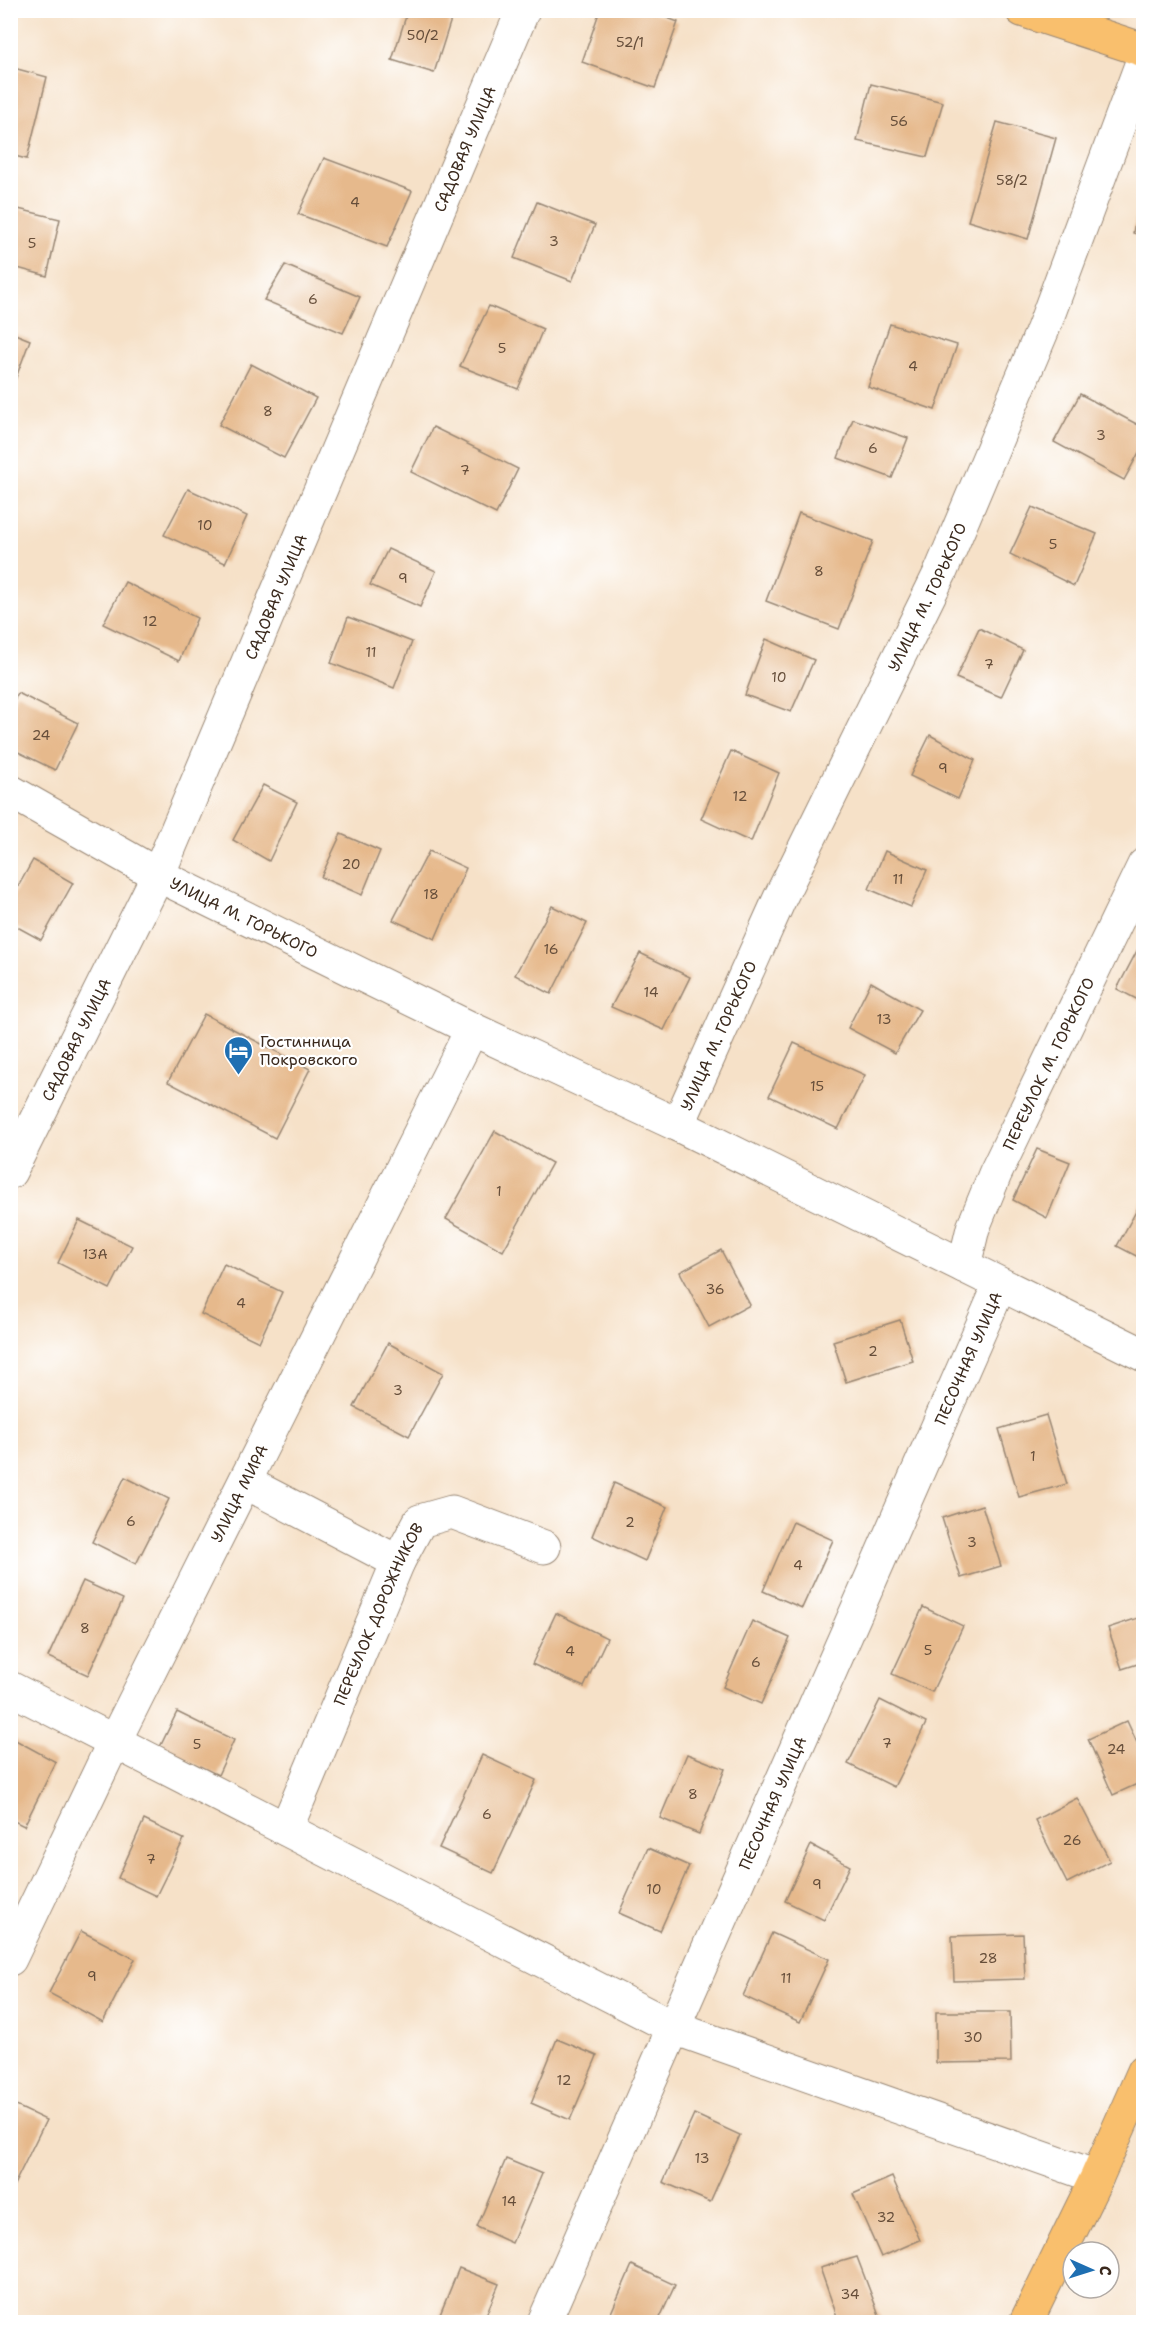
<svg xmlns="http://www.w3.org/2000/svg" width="1154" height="2333" font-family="'Shantell Sans',sans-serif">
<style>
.building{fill:#e6b98c}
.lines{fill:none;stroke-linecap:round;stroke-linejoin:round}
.minor-casing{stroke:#988673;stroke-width:35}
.major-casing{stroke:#988673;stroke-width:35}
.minor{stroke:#fff;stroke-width:33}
.major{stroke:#f9bf6d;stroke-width:33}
.labels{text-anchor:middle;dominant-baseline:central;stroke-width:4.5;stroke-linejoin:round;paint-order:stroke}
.number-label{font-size:14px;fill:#664e3a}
.street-label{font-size:16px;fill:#3b2a1e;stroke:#fff}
.poi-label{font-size:16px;fill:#3b2a1e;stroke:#fff;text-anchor:start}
</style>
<rect width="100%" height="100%" fill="#fff"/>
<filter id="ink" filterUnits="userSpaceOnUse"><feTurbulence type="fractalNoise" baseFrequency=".0167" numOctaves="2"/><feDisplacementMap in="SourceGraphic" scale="12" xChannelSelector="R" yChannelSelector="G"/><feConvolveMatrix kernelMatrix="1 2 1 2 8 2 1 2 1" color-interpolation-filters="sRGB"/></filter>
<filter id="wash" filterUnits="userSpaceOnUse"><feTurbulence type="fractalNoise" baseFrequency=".008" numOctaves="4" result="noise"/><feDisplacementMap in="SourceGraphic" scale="24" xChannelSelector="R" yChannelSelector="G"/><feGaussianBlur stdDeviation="1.35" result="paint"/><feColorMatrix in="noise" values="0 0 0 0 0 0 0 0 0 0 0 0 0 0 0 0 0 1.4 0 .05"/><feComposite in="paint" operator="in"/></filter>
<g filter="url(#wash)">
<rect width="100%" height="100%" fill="#f6e1c8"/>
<g id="blocks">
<g class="building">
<path d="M408 10H454L434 73 392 60Z"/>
<path d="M600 10H646L678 22 655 88 582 62Z"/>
<path d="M10 67 47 77 27 159 10 155Z"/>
<path d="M871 84 943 102 927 157 857 141Z"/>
<path d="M997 122 1056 138 1028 239 968 221Z"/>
<path d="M324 158 412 191 387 247 298 214Z"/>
<path d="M1142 183H1144V236L1133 233Z"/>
<path d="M537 202 595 225 572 281 514 258Z"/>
<path d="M10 207 60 219 47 276 10 266Z"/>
<path d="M285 265 360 297 343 333 264 300Z"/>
<path d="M489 306 543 329 518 389 460 366Z"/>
<path d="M890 324 957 345 935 410 868 387Z"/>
<path d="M10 332 30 340 11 391H10Z"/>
<path d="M251 364 316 398 284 458 219 425Z"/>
<path d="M1080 394 1144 428V443L1124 480 1054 442Z"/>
<path d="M853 419 908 438 892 478 838 458Z"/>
<path d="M433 427 518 469 496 514 411 472Z"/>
<path d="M188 489 247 516 225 563 164 535Z"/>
<path d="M1032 507 1097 534 1074 586 1010 554Z"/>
<path d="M799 513 873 541 839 629 766 601Z"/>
<path d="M388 549 436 571 420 607 370 585Z"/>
<path d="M125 582 197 618 179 661 103 624Z"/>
<path d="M348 617 412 642 394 688 331 663Z"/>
<path d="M979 628 1023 650 1001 697 956 678Z"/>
<path d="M766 639 814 660 791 712 745 695Z"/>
<path d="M18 693 78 723 55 770 10 748V707Z"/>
<path d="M930 735 975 760 958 799 910 776Z"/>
<path d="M731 751 779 773 751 842 701 819Z"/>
<path d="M263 785 297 802 269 861 233 840Z"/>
<path d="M341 834 380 851 362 895 321 877Z"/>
<path d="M429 851 466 868 435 939 393 920Z"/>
<path d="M885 851 927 870 911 907 869 889Z"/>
<path d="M33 860 73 883 41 940 10 923V901Z"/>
<path d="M552 906 587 923 551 994 515 975Z"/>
<path d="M1139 947 1144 949V1003L1117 989Z"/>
<path d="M640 953 690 977 664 1030 611 1007Z"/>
<path d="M871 982 920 1010 895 1053 848 1028Z"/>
<path d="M204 1014 310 1069 275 1138 168 1082Z"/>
<path d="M794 1043 865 1075 838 1129 769 1096Z"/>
<path d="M495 1131 552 1163 503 1251 446 1219Z"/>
<path d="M1037 1149 1070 1162 1047 1218 1013 1200Z"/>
<path d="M1144 1197V1260L1117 1246Z"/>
<path d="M79 1220 132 1246 110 1289 58 1263Z"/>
<path d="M721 1250 750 1305 709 1327 680 1272Z"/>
<path d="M224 1264 282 1292 259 1342 201 1314Z"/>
<path d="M900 1320 913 1361 846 1382 833 1341Z"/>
<path d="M388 1343 443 1373 409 1436 354 1407Z"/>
<path d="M1046 1415 1067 1484 1019 1497 999 1429Z"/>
<path d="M125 1477 169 1499 136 1564 92 1542Z"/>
<path d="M614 1483 667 1507 645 1561 592 1536Z"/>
<path d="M982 1505 1001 1566 961 1578 942 1518Z"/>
<path d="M793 1522 833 1540 802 1608 763 1591Z"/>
<path d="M83 1581 123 1599 88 1675 48 1657Z"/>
<path d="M923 1607 963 1626 932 1692 892 1674Z"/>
<path d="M556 1613 607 1638 584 1687 532 1664Z"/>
<path d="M1144 1616V1662L1122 1669 1108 1628Z"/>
<path d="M752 1621 790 1638 761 1704 723 1687Z"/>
<path d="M880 1700 926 1723 894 1787 848 1764Z"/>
<path d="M177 1712 234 1740 218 1775 160 1747Z"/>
<path d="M1127 1721 1144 1758V1781L1113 1795 1088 1739Z"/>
<path d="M10 1737 56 1762 24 1826 10 1819Z"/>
<path d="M687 1754 725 1769 699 1834 660 1818Z"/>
<path d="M482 1755 536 1780 493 1873 439 1848Z"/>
<path d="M1077 1798 1110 1861 1067 1883 1035 1820Z"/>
<path d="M144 1820 184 1839 156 1896 118 1878Z"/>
<path d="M811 1845 850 1866 824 1920 785 1901Z"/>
<path d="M648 1848 689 1866 660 1931 619 1913Z"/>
<path d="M81 1931 135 1959 103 2022 49 1993Z"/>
<path d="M772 1933 829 1959 800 2022 743 1996Z"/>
<path d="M1023 1934 1025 1979 954 1981 952 1936Z"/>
<path d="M936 2012H1010L1011 2062 936 2063Z"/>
<path d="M557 2039 597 2056 570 2120 531 2103Z"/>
<path d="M10 2103 46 2120 14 2185 10 2184Z"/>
<path d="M694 2114 740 2135 710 2202 663 2182Z"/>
<path d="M506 2159 542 2174 512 2243 477 2227Z"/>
<path d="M892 2177 920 2240 881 2257 853 2194Z"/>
<path d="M857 2257 881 2320 873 2322H839L820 2268Z"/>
<path d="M632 2265 675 2285 658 2322H607Z"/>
<path d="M459 2268 499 2284 483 2322H437Z"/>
</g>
</g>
</g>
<g filter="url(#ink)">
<use href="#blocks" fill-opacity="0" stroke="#988673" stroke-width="1.5"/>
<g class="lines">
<defs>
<g id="minor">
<path id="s1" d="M10 791 158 875 472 1029 678 1125 1144 1355"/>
<path id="s2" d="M678 1125 780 898 941 571 1043 329 1144 57"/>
<path id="s3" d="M10 1172 158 875 523 10"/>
<path id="s4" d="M964 1266 973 1228 995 1174 1144 865"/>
<path d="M245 1482 398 1562"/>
<path d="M10 1688 674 2028 1097 2177"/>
<path id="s5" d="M286 1829 398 1562 420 1521 452 1512 544 1547"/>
<path id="s6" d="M10 1959 114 1742 472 1029"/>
<path id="s7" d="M544 2322 1000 1285"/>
</g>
<g id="major">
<path d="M1022 10 1144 50"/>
<path d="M1026 2322 1097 2177 1144 2071"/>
</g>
</defs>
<use href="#minor" class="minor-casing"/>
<use href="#major" class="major-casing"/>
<use href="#minor" class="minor"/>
<use href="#major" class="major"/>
</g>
</g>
<defs>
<symbol id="hotel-pin" viewBox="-11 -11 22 30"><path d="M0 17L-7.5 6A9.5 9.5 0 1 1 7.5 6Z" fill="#1f6fb2" stroke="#fff"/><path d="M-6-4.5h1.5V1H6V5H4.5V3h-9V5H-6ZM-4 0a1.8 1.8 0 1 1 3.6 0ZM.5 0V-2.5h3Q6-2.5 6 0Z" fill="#fff"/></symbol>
</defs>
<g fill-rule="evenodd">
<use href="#hotel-pin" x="222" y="1034" width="33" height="45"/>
</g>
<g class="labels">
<g class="number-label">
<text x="423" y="35">50/2</text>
<text x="630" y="42">52/1</text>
<text x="899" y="121">56</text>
<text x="1012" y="180">58/2</text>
<text x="355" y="202">4</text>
<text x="554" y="241">3</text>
<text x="32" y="243">5</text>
<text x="313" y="299">6</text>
<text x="502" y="348">5</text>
<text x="913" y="366">4</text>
<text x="268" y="411">8</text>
<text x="1101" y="435">3</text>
<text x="873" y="448">6</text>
<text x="465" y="470">7</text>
<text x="205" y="525">10</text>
<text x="1053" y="544">5</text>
<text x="819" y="571">8</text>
<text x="403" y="578">9</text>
<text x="150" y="621">12</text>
<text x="371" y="652">11</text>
<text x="989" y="664">7</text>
<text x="779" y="677">10</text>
<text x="41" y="735">24</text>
<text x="943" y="768">9</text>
<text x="740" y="796">12</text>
<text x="351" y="864">20</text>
<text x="898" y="879">11</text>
<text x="431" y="894">18</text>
<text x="551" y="949">16</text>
<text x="651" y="992">14</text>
<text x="884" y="1019">13</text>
<text x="817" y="1086">15</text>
<text x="499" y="1191">1</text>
<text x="95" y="1254">13А</text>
<text x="715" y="1289">36</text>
<text x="241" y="1303">4</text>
<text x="873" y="1351">2</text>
<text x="398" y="1390">3</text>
<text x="1033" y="1456">1</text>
<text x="131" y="1521">6</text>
<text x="630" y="1522">2</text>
<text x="972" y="1542">3</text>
<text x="798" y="1565">4</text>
<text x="85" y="1628">8</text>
<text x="928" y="1650">5</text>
<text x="570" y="1651">4</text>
<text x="756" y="1662">6</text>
<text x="887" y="1743">7</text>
<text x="197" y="1744">5</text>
<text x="1116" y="1749">24</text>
<text x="693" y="1794">8</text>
<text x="487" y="1814">6</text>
<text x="1072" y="1840">26</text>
<text x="151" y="1859">7</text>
<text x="817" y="1884">9</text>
<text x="654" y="1889">10</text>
<text x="988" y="1958">28</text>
<text x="92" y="1976">9</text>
<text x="786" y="1978">11</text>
<text x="973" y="2037">30</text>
<text x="564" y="2080">12</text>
<text x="702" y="2158">13</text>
<text x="509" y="2201">14</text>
<text x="886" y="2217">32</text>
<text x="850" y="2294">34</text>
</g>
<g class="street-label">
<text stroke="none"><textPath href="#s3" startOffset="1120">САДОВАЯ УЛИЦА</textPath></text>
<text stroke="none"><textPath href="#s3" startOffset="634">САДОВАЯ УЛИЦА</textPath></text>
<text stroke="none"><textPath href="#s2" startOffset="584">УЛИЦА М. ГОРЬКОГО</textPath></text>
<text stroke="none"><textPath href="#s1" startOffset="266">УЛИЦА М. ГОРЬКОГО</textPath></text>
<text stroke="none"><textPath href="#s2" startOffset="98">УЛИЦА М. ГОРЬКОГО</textPath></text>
<text stroke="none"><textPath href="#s3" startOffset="148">САДОВАЯ УЛИЦА</textPath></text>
<text stroke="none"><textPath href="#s4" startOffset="220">ПЕРЕУЛОК М. ГОРЬКОГО</textPath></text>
<text stroke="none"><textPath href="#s7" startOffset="1053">ПЕСОЧНАЯ УЛИЦА</textPath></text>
<text stroke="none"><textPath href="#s6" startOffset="519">УЛИЦА МИРА</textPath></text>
<text stroke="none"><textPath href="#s5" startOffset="234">ПЕРЕУЛОК ДОРОЖНИКОВ</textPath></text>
<text stroke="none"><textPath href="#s7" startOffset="567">ПЕСОЧНАЯ УЛИЦА</textPath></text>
</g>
<g class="poi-label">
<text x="260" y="1041">Гостинница<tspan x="260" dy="18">Покровского</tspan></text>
</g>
</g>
<rect width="1154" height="2333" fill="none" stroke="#fff" stroke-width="36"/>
<g transform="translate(1091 2270) rotate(93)"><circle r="28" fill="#ffffff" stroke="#b1aaa5" stroke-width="1.5"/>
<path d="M0-4.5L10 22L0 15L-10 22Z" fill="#1f6fb2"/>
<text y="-9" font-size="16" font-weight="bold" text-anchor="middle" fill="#3b2a1e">С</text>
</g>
</svg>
